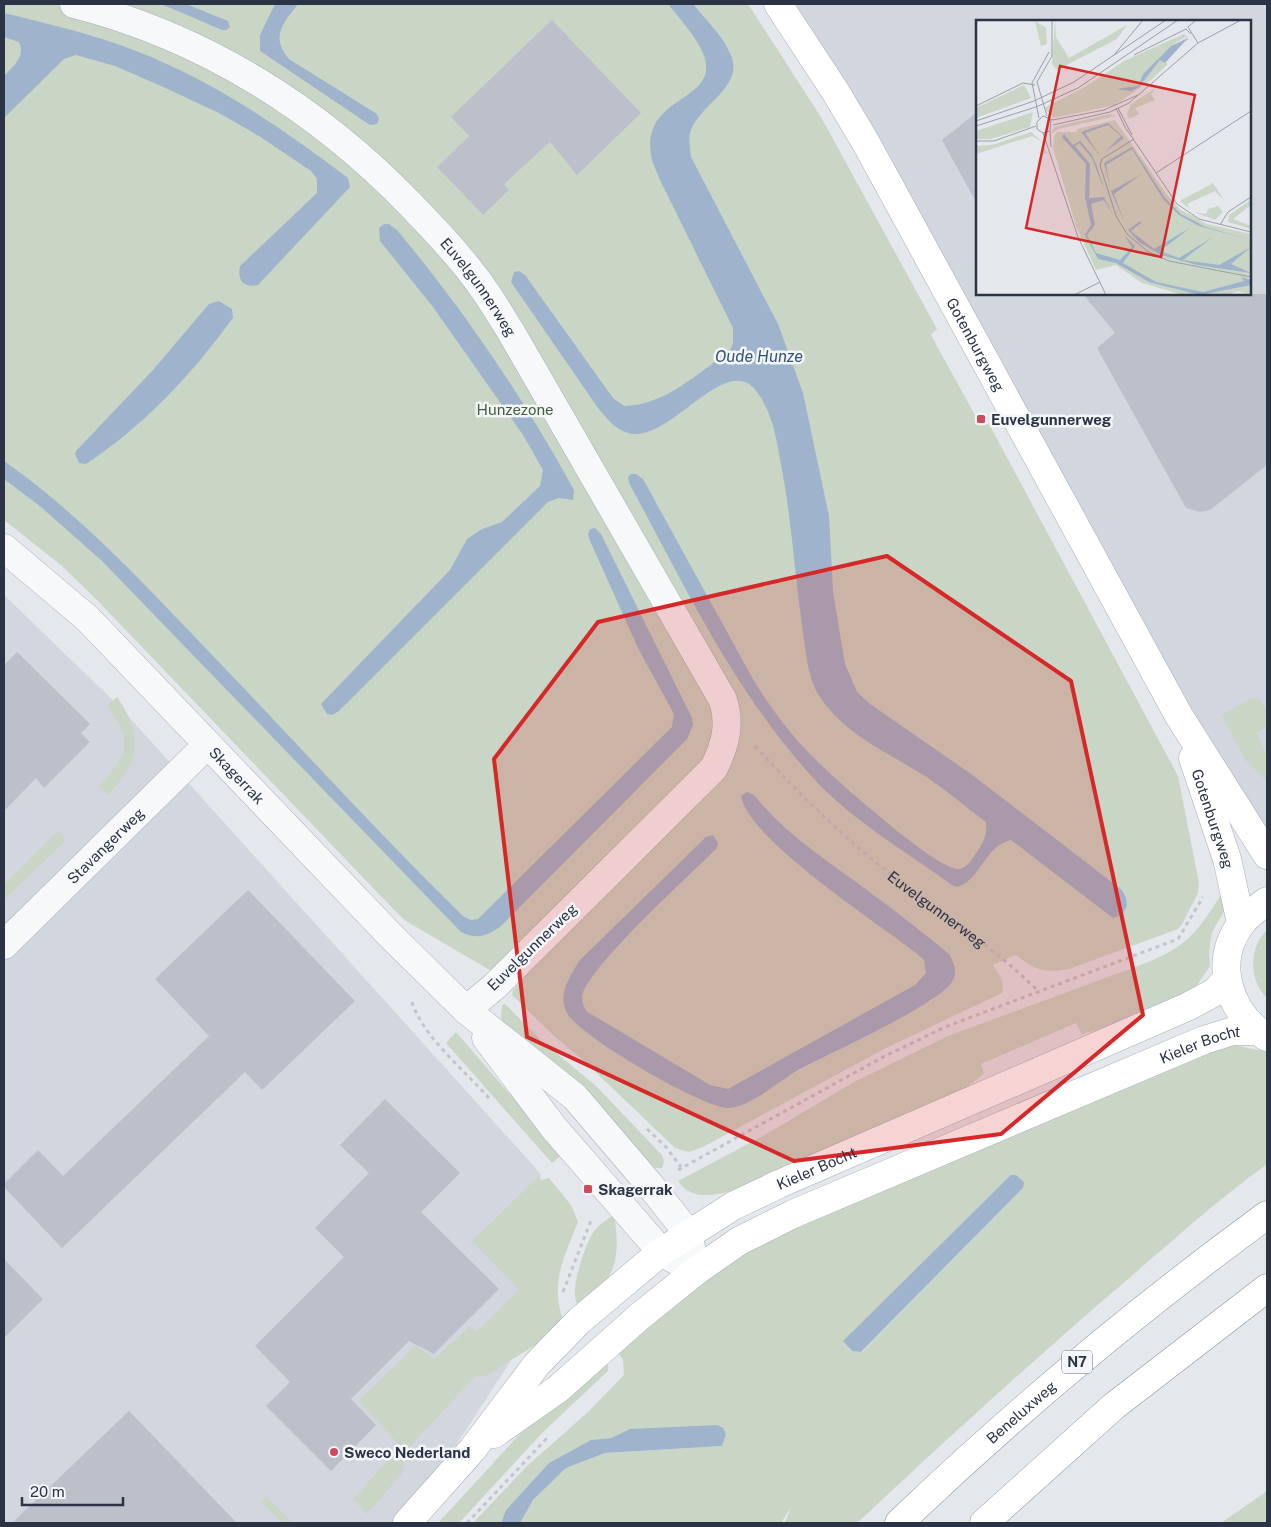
<svg xmlns="http://www.w3.org/2000/svg" width="1271" height="1527" font-family="'Public Sans',sans-serif">
<style>
.built{fill:#d2d6de;fill-rule:evenodd}
.green{fill:#c9d6c5;fill-rule:evenodd}
.water{fill:#9fb4cc}
.building{fill:#bbc0ca}
.lines{fill:none;stroke-linecap:round;stroke-linejoin:round}
.street-casing{stroke:#a9aeb7;stroke-width:29}
.secondary-casing{stroke:#a9aeb7;stroke-width:29}
.highway-casing{stroke:#8b94a3;stroke-width:29}
.path{stroke:#c2c5cb;stroke-width:3;stroke-dasharray:4 4;stroke-linecap:butt}
.street{stroke:#f7f8fa;stroke-width:28}
.secondary{stroke:#fff;stroke-width:28}
.highway{stroke:#fff;stroke-width:28}
.marked{fill:#d62828;fill-opacity:0.2;stroke:#d62828;stroke-width:4;stroke-linejoin:round}
.poi-dot{fill:#d1495b;stroke:#f4f6f9;stroke-width:2}
.labels{text-anchor:middle;dominant-baseline:central;stroke-width:5;stroke-linejoin:round;paint-order:stroke}
.shield{fill:#f4f6f9;stroke:#676e7b;stroke-width:1}
.shield-label{font-size:14px;font-weight:bold;fill:#2b3445}
.street-label{font-size:15px;fill:#2b3445;stroke:#f4f6f9}
.park-label{font-size:15px;fill:#3f6138;stroke:#f4f6f9}
.poi-label{font-size:15px;font-weight:bold;fill:#2b3445;stroke:#f4f6f9;text-anchor:start}
.water-label{font-size:16px;font-style:italic;fill:#34527a;stroke:#f4f6f9}
.inset-road{fill:none;stroke:#9a9fa9;stroke-width:1}
.view{fill:#d62828;fill-opacity:0.15;stroke:#d62828;stroke-width:2.5}
.inset-edge{fill:none;stroke:#2b3445;stroke-width:2.5}
</style>
<rect width="100%" height="100%" fill="#e4e7ec"/>
<g class="built">
<path d="M775 4H1267V874L865 124ZM977 21H1250V294H977Z"/>
<path d="M4 595 120 707 540 1173 545 1210 531 1330 405 1523H4Z"/>
</g>
<g class="green">
<path d="M4 4H748L821 117 937 329 931 334 932 337 981 426 989 424 1178 776 1199 883 1198 893 1182 924 1178 929 1069 969C1045 973 1036 971 1016 955L993 965C998 973 1005 982 1002 993L884 1049 703 1147 689 1152 675 1148 584 1061 554 1036 512 995 513 990 525 977 504 963 493 972 406 921 398 914 96 599 62 566 4 520ZM947 988 932 1000 777 1082 704 1100 634 1064 594 1038 696 1083 727 1094Z"/>
<path d="M117 697C143 735 141 762 108 795L99 785C128 756 134 739 107 706Z"/>
<path d="M1251 698 1260 700 1267 710V727L1256 733 1267 755V781L1245 760 1222 715Z"/>
<path d="M58 831 66 840 4 900V884Z"/>
<path d="M1223 892 1226 908 1212 932 1209 951 1210 966 1195 988 1133 1020 1082 1034 1076 1023 981 1064 984 1074 940 1107 733 1191C713 1195 691 1201 678 1181L761 1137 856 1081 948 1036 1151 961C1191 944 1200 927 1223 892Z"/>
<path d="M1267 930V998C1249 982 1248 947 1267 930Z"/>
<path d="M505 1004 543 1042 596 1086 662 1155 664 1162 662 1168H655L506 1028 501 1018 502 1005Z"/>
<path d="M456 1032 562 1155 552 1163 446 1043Z"/>
<path d="M1234 1045 1267 1052V1164C1216 1201 1169 1244 1121 1285 1031 1362 944 1442 857 1523H785L791 1507 781 1523H520L533 1500 566 1468 605 1453 722 1446 630 1429 611 1438 591 1440 549 1463 506 1510 501 1523H473L526 1467 588 1412 624 1375 623 1360 617 1351 649 1320 749 1248 1205 1052ZM1023 1182V1188L862 1352 851 1351 844 1341Z"/>
<path d="M538 1177 541 1180 549 1178 571 1205 578 1222C564 1258 550 1282 563 1320L537 1344 484 1377 476 1376 412 1444 405 1457 401 1475 367 1514 353 1499 390 1458 399 1445 358 1401 416 1345 434 1359 469 1327 476 1332 519 1290 472 1241Z"/>
<path d="M614 1215C618 1238 620 1266 603 1284 596 1292 586 1298 578 1305 568 1294 584 1249 591 1236 596 1227 605 1220 614 1215Z"/>
<path d="M604 1361 608 1364V1371L543 1432 459 1523H438L519 1435Z"/>
<path d="M1267 1491V1523H1221Z"/>
<path d="M266 1496 293 1523H282L261 1502Z"/>
</g>
<g class="water">
<path d="M161 4H186L228 21 230 27 226 30H222Z"/>
<path d="M275 4H298C283 24 270 36 289 59L377 114 379 119 377 124 370 125 260 51V35Z"/>
<path d="M668 4H693C705 19 722 35 730 53 746 86 701 103 691 130 688 139 690 148 691 157L778 324 803 393 829 516 833 592 845 664 857 692 870 704 971 774 1122 890C1131 904 1127 913 1113 918L1011 840C984 846 980 881 957 887L952 885C908 853 852 820 816 781 735 694 685 586 629 483L628 477 631 474H636L643 479 754 681C771 708 790 734 813 757 830 775 941 874 960 869 966 868 971 861 974 856 982 846 988 835 986 822 966 807 946 790 925 776 889 753 845 735 820 697 808 679 806 653 803 632 795 578 792 524 782 470 777 443 774 415 757 392 725 347 665 453 623 431 612 426 606 417 598 408L511 282 514 272 519 271 525 275 613 398 624 406C664 406 699 372 730 351L733 343V328L660 180C657 172 652 163 651 155 642 98 710 102 706 64 705 46 679 18 668 4Z"/>
<path d="M4 13C48 24 94 34 136 51 214 81 282 128 348 178L350 187 258 285C243 288 237 280 240 266L317 193V179L311 171 259 136 219 113 159 85 115 66 76 55 64 59 4 118V76C13 66 26 57 19 42L4 37Z"/>
<path d="M384 224H389L397 230C463 309 525 400 574 490L573 500 559 498 548 502 339 711 332 715 327 714 321 704 450 570 467 539 482 529 502 522 540 486 543 470 523 435 433 307 380 241 379 228Z"/>
<path d="M219 301 232 309 233 318C191 375 145 425 86 464L79 463 75 454 77 450 152 371 209 304Z"/>
<path d="M4 461C75 511 133 572 193 635 283 728 370 825 463 916L471 920 478 919 672 727 674 714 639 650 590 541 588 534 590 529 595 528 601 534 692 718 693 725 687 739 500 927C486 936 477 940 461 932L102 561 41 507 4 479Z"/>
<path d="M747 792 754 795C784 833 826 860 864 888 893 909 921 931 949 954 954 963 958 972 952 982 938 1005 825 1055 795 1072 777 1083 749 1107 729 1108 704 1109 579 1036 567 1013 557 994 570 977 579 961L706 837 713 835 718 843 717 848C692 873 587 968 582 996 581 1001 584 1006 586 1011L710 1085 728 1089 915 985 926 973 924 960 915 952C878 923 748 839 741 796Z"/>
<path d="M1011 1175H1016L1024 1182 1023 1188 861 1352 852 1351 843 1341Z"/>
<path d="M717 1425 723 1428 726 1434 722 1446 605 1453 566 1468 533 1500 520 1523H501L506 1510 549 1463 591 1440 611 1438 630 1429Z"/>
</g>
<g class="building">
<path d="M552 20 641 113 577 175 550 142 504 184 509 190 483 215 437 167 469 136 451 117Z"/>
<path d="M977 112V204L942 140Z"/>
<path d="M1083 294H1267V465L1210 510 1200 512 1186 508 1097 348 1115 333Z"/>
<path d="M17 652 90 724 81 733 90 742 44 788 36 778 4 811V665Z"/>
<path d="M248 890 355 1001 262 1090 245 1072 62 1248 4 1187V1184L38 1150 63 1176 209 1036 155 979Z"/>
<path d="M385 1099 460 1173 421 1212 499 1289 434 1354 409 1341 351 1399 376 1425 331 1471 266 1406 290 1382 255 1346 344 1257 315 1228 369 1173 340 1145Z"/>
<path d="M4 1259 43 1299 4 1338Z"/>
<path d="M129 1411 237 1523H12Z"/>
</g>
<g class="lines">
<defs>
<g id="street">
<path id="s2" d="M74 4C204 37 318 109 410 204 435 230 459 255 480 284 491 299 501 316 511 332L723 700C731 725 725 745 714 768L495 986 466 1010"/>
<path id="s3" d="M4 548 88 619 390 935 466 1010 575 1097 650 1185 688 1233 696 1271"/>
<path id="s4" d="M4 945 207 745"/>
<path d="M486 1038 554 1128 652 1241 661 1252 681 1263"/>
</g>
<g id="secondary">
<path id="s5" d="M778 4 835 91 866 143 1179 716 1267 855"/>
<path id="s6" d="M1193 758 1227 859 1241 923"/>
<path d="M1266 1037C1229 1012 1212 962 1241 924 1248 914 1258 908 1267 901"/>
<path id="s7" d="M494 1434 558 1389 639 1317 696 1271 739 1241 793 1214 1204 1040 1233 1031H1257"/>
<path id="s8" d="M407 1523 472 1450 537 1364 579 1321 661 1252 733 1206 779 1184 1187 1007 1215 992 1227 979"/>
</g>
<g id="highway">
<path id="s9" d="M899 1523C1015 1412 1137 1310 1267 1215"/>
<path d="M984 1523 1114 1406 1267 1288"/>
</g>
</defs>
<use href="#street" class="street-casing"/>
<use href="#secondary" class="secondary-casing"/>
<use href="#highway" class="highway-casing"/>
<g class="path">
<path id="s1" d="M755 746C794 789 835 829 879 865 932 908 990 943 1038 991"/>
<path d="M412 1002C423 1037 465 1071 489 1098"/>
<path d="M647 1129 665 1146 681 1167"/>
<path d="M678 1170 883 1057 945 1027 1178 939 1203 897"/>
<path d="M563 1292 592 1218"/>
<path d="M467 1523 549 1436"/>
</g>
<use href="#street" class="street"/>
<use href="#secondary" class="secondary"/>
<use href="#highway" class="highway"/>
</g>
<path class="marked" d="M887 556 1071 681 1143 1015 1001 1134 794 1161 527 1037 494 759 598 622Z"/>
<g class="poi-dot">
<rect x="976" y="414" width="10" height="10" rx="2.5"/>
<rect x="583" y="1184" width="10" height="10" rx="2.5"/>
<circle cx="334" cy="1452" r="5"/>
</g>
<g class="labels">
<rect class="shield" x="1062" y="1350.5" width="30" height="23" rx="4"/>
<g class="shield-label">
<text x="1077" y="1362">N7</text>
</g>
<g class="street-label">
<text stroke="none"><textPath href="#s2" startOffset="504">Euvelgunnerweg</textPath></text>
<text stroke="none"><textPath href="#s5" startOffset="394">Gotenburgweg</textPath></text>
<text stroke="none"><textPath href="#s3" startOffset="326">Skagerrak</textPath></text>
<text stroke="none"><textPath href="#s6" startOffset="64">Gotenburgweg</textPath></text>
<text stroke="none"><textPath href="#s4" startOffset="142">Stavangerweg</textPath></text>
<text stroke="none"><textPath href="#s1" startOffset="245">Euvelgunnerweg</textPath></text>
<text transform="translate(532 947) rotate(-44)">Euvelgunnerweg</text>
<text stroke="none"><textPath href="#s7" startOffset="814">Kieler Bocht</textPath></text>
<text stroke="none"><textPath href="#s8" startOffset="550">Kieler Bocht</textPath></text>
<text stroke="none"><textPath href="#s9" startOffset="165">Beneluxweg</textPath></text>
</g>
<g class="park-label">
<text x="515" y="409">Hunzezone</text>
</g>
<g class="poi-label">
<text x="991" y="419">Euvelgunnerweg</text>
<text x="598" y="1189">Skagerrak</text>
<text x="344" y="1452">Sweco Nederland</text>
</g>
<g class="water-label">
<text x="759" y="356">Oude Hunze</text>
</g>
</g>
<g transform="translate(976 20)">
<rect width="275" height="275" fill="#e4e7ec"/>
<path d="M79 0 80 17 93 38 151 5 141 19 81 50 76 44ZM59 1 70 8 71 24 65 26ZM208 14 213 19 208 23 212 18 209 17 195 26 167 54 162 66 153 69 141 67 155 71 165 65 184 39 192 44 174 61 139 85 78 98 68 88 109 67 148 41ZM48 65 55 78 0 98V88ZM180 68 175 74 179 80 159 88 163 94 153 99 151 94 155 84ZM57 92 54 107 15 119H0V111ZM134 94 140 96 82 109 75 114 78 107ZM139 100 191 175 205 190 231 204 275 214V275L262 271 251 275H207L166 263 140 245 120 250 100 206 77 128 78 116 81 112H101V109ZM55 112 65 121 71 133 67 134 66 122 56 116 0 134V126L16 125ZM237 163 248 180 239 171 211 184 214 189 204 181ZM275 180V185L257 199 275 206V209L252 202 253 195ZM242 186 247 192 239 200 218 192 230 194 232 189Z" fill="#c9d6c5"/>
<path d="M212 18 189 43 184 40 163 67 155 71 140 69 162 66 167 54 195 26ZM132 103 148 118 129 132 145 116 132 105 109 113 124 136 105 112ZM88 114 97 125 104 121 116 135 122 149 129 172 116 138 103 123 99 126 114 144 113 178 128 177 137 195 128 180 115 184 119 205 111 215 120 233 144 240 156 227 148 215 159 226 147 243 180 262 227 272 268 261 265 257 275 260V265L224 275 173 262 140 243 122 239 109 215 115 205 109 177 110 144 86 117ZM156 127 189 178 205 194 230 207 275 220 223 206 203 195 187 179 156 129 130 145 134 167 128 143ZM166 154 138 174 149 204 135 171ZM164 201 165 203 155 211 178 229 214 208 184 231 203 238 237 217 207 240 243 245 275 227 255 244 275 253 221 245 185 235 163 222 152 210Z" fill="#9fb4cc"/>
<path class="inset-road" d="M220 0 212 7 222 23M222 23 265 0M138 35 167 0M158 35 210 9 215 14M0 86 47 63 59 65M140 88 149 107 201 184 223 199 275 212M142 88 156 115M71 96 61 62 76 36V0M63 98 56 63 73 32M75 99 74 111 67 113 61 109V102L67 96 77 100 128 90 162 75M0 101 58 81 98 62 190 0M77 105 134 92 153 83 222 23M0 106 60 87 102 68 202 0M74 111 75 127M67 113 102 217 130 275M158 119 126 139 124 145 140 196 151 214 171 231 193 241 275 257M0 121H18L60 106M180 153 275 91M244 205 252 192 275 177M98 275 124 262"/>
<path class="view" d="M84 46 219 75 185 237 50 208Z"/>
<rect width="275" height="275" class="inset-edge"/>
</g>
<rect width="1271" height="1527" fill="none" stroke="#2b3445" stroke-width="10"/>
<path d="M22 1497v8h101v-8" fill="none" stroke="#2b3445" stroke-width="2.5"/>
<text x="30" y="1497" font-size="15" fill="#2b3445" stroke="#f4f6f9" stroke-width="4" paint-order="stroke">20 m</text>
</svg>
